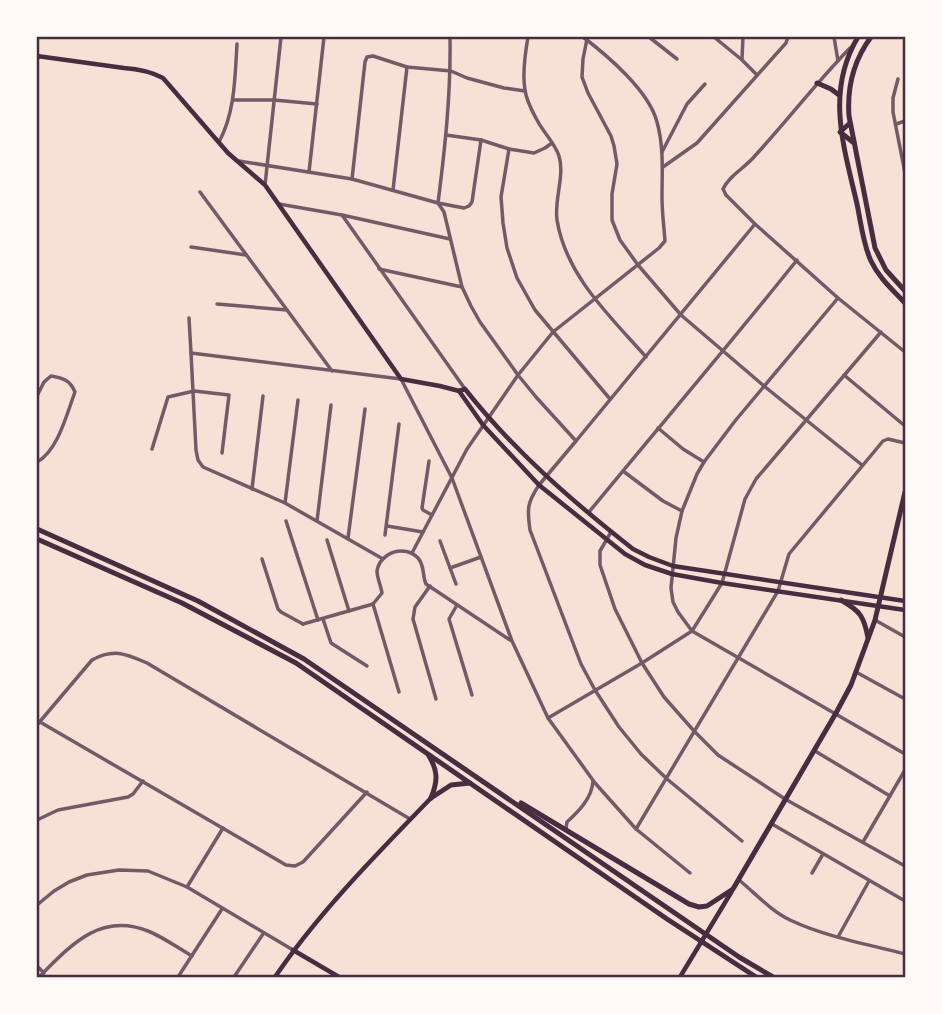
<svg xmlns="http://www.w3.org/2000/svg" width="942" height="1014" font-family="Signika,sans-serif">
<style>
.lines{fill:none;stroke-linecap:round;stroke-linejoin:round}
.minor{stroke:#755966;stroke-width:3.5}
.tertiary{stroke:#755966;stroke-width:3.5}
.secondary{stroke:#4a2c40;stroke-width:4.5}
.primary{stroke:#4a2c40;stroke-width:5}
.neatline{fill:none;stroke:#4a2c40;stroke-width:2.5}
</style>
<rect width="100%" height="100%" fill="#f7e1d7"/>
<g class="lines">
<g class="minor">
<path d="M528 37C525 54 522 73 525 90 526 99 532 111 537 120 543 132 555 143 559 156 565 176 554 199 557 220 566 276 610 316 646 357"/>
<path d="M649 37 677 59"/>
<path d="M714 37 742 60 757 75"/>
<path d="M834 37 838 61"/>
<path d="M587 39 583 59 582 77 588 93 611 136 614 146 617 164 612 194V220L620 240 638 265 681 315 764 386 862 465"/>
<path d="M850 48C816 83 786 122 753 158 743 169 729 176 723 189L726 195 755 224 838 298 905 352"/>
<path d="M742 59 743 37"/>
<path d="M898 79 893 98V112L905 173"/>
<path d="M233 100H274L317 104"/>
<path d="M896 124 905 121"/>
<path d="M446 135 481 140 509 149 534 153 545 148 552 143"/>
<path d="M219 142C235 113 235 77 237 44"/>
<path d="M509 149 501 197 503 223 507 248 517 278 535 310 610 399"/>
<path d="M662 152 687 104 705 84"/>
<path d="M239 161 352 179 438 203 464 208 469 206 472 202 481 140"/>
<path d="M663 167 697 143 786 43 788 37"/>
<path d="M309 172 324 37"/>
<path d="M352 179 365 62 367 57 373 56 407 67 451 71 467 78 504 88 525 91"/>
<path d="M265 185 281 37"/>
<path d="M393 190 407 67"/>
<path d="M200 192 332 371"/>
<path d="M279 204 342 215 450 239"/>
<path d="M342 215 465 389"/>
<path d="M191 247 246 255"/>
<path d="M379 269 462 287"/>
<path d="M838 298 735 421 704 462 697 474 682 511 676 538 671 588 673 602 678 612 692 631 905 754"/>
<path d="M217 304 287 310"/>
<path d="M189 318 191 353"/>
<path d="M844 375 905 426"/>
<path d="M37 396 44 382 51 376C63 378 70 380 75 392 67 413 58 451 37 462"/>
<path d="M658 428 683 449 704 462"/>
<path d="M576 441 755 224"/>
<path d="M152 449 168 397 194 391 229 395 222 453"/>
<path d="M429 461 422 508 423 510 432 515"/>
<path d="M623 471 663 501 682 511"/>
<path d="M539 485C527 503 527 509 530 530L581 664 595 690 619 727 641 754 667 779 742 841"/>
<path d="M252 489 263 396"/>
<path d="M285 503 298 400"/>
<path d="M589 512C658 428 729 345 797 260"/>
<path d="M286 521 318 620"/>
<path d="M317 521 331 405"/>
<path d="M387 526 423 532"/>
<path d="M611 532 600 551V565L615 609 642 663 664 697 694 731 718 755 785 799 905 866"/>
<path d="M385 535 399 424"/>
<path d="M348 538 365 409"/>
<path d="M327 540 349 611"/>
<path d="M440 541 456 584"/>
<path d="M262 559 278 609 281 612 303 624"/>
<path d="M450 568 481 557"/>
<path d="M430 586 415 607 413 619 436 699"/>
<path d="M373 604 399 692"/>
<path d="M457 605 449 619 472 695"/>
<path d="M323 619 331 643 367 666"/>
<path d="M875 620 905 637"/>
<path d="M856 672 905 699"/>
<path d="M548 718 642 663 692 631 722 583 745 499 756 479 881 332"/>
<path d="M40 722 286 865 295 866 303 862 367 792"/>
<path d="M37 725 92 660C114 648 126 654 147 663L410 819"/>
<path d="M815 751 890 796"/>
<path d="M37 820 58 810 128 797 133 794 143 781"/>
<path d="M772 824 905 901"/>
<path d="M566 829 567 822C579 811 592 798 593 781"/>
<path d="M636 829 690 873"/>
<path d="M863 842 905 770"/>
<path d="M812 873 823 854"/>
<path d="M739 880C755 893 771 911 790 920 826 937 867 944 905 954"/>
<path d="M187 887 223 828"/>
<path d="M838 937 869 881"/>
<path d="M37 966 44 973"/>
<path d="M39 977C71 945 100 912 148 931 163 937 178 948 192 956"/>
<path d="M178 977 222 909"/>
<path d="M234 977 263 934"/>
</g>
<g class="tertiary">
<path d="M450 37C451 93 445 148 438 203L444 212 462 287 471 306 480 322 518 375 536 397 576 441 539 485"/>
<path d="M412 553 467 449 518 375 553 332 659 248 665 241C664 227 662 212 662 198 662 172 664 147 657 122 649 91 608 56 583 37"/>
<path d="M383 559 285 503 203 467 198 460 196 450 191 353 401 379 452 478 512 641 548 718 595 783 636 829 778 591 789 554 883 441 888 439 905 443"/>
<path d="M303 624 373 604 382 593C381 586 377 578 377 571 380 552 405 544 418 558 425 566 422 575 426 584L510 640"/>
<path d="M37 905 54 891 69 882 87 875 119 870 148 871 187 887 293 950"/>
</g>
<g class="secondary">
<path d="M37 59V56L124 68C138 69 150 71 163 78L228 153 265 185 401 379 440 386 459 391 465 389C513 450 572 501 633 549L649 557 673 566 905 601"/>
<path d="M459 391 483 425 539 485 625 554 645 565 672 574 722 583 905 610"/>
<path d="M293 950 339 977"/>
<path d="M275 977C319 912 377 854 431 798"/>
<path d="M680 977 732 891"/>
</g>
<g class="primary">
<path d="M858 37C825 92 844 147 857 204 861 223 863 244 871 261 879 278 893 290 905 303"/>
<path d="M871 37C854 60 847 88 849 116L875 248 886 270 905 291"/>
<path d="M817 83 831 89 839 95"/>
<path d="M850 123 840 132 854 143"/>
<path d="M37 529 198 601 304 659 739 957 773 977"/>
<path d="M37 539 182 603 296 663 667 919 756 977"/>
<path d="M841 600C860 611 864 616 868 638"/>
<path d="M429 756C438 771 438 781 431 798"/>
<path d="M431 798 451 785 470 783"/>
<path d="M521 803 689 904 699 907 707 906 733 889 836 713 851 685 875 620 905 492"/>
</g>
</g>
<rect width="942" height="1014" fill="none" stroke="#fffaf5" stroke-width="77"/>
<rect x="38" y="38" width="866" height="938" class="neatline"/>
</svg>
